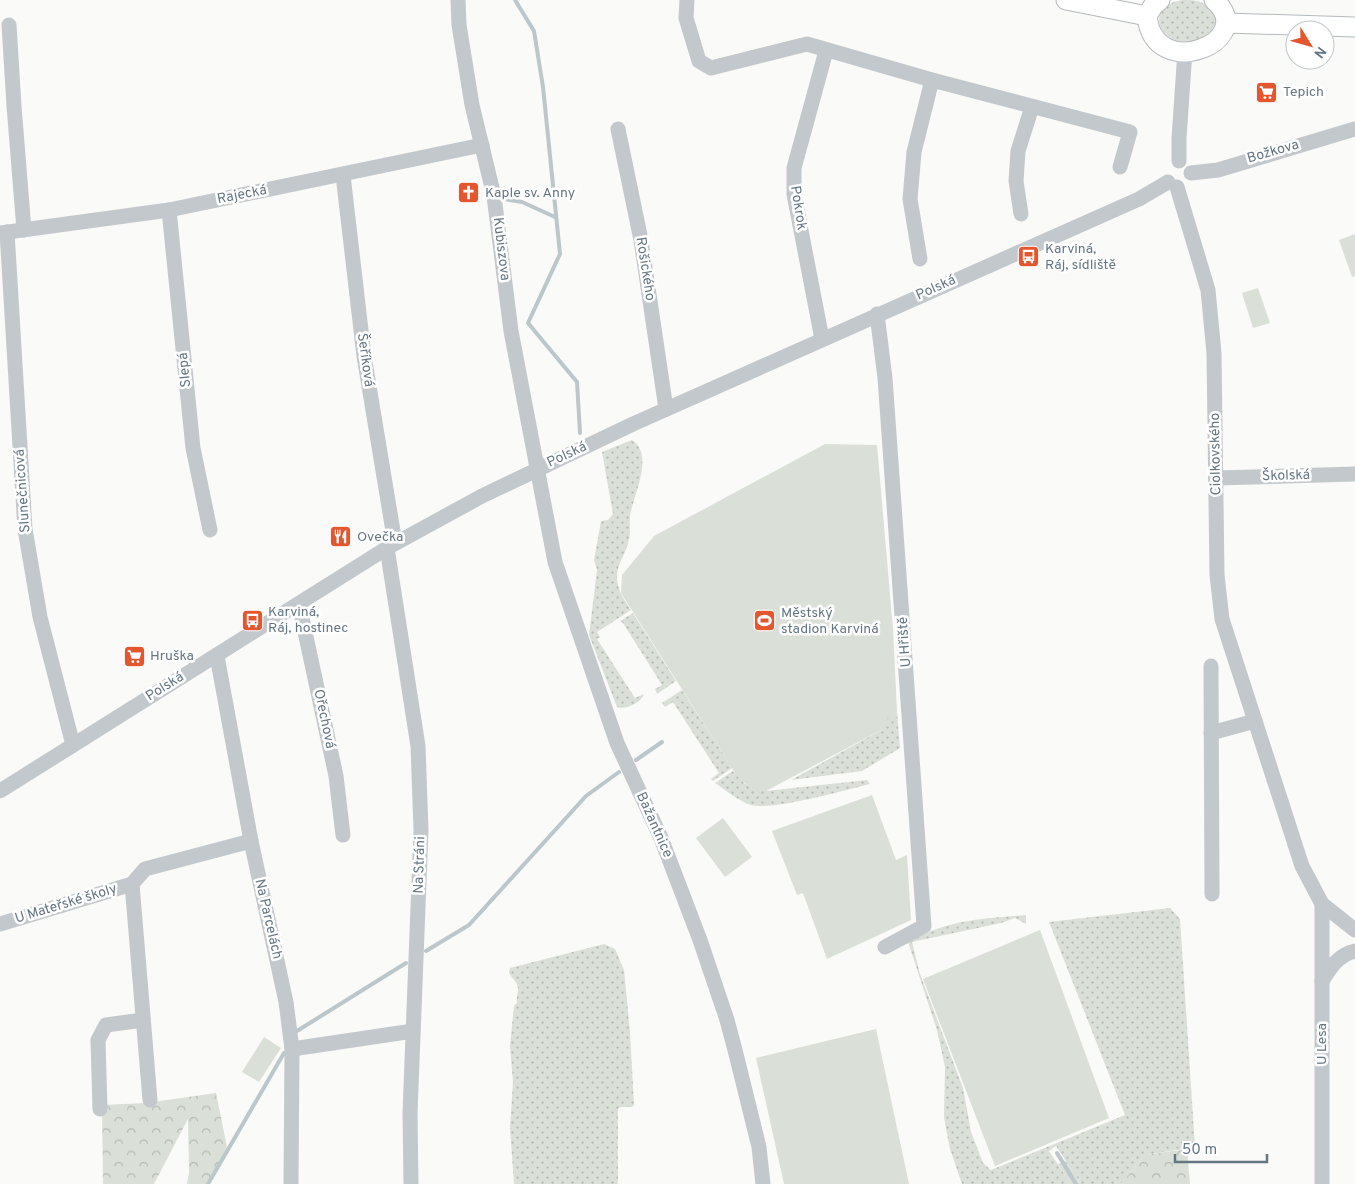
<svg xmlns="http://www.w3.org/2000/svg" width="1355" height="1184" font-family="Overpass,sans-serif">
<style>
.grass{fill:url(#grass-dots)}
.forest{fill:url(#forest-crowns)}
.garden{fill:#dadfd7}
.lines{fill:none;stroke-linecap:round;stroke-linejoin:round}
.stream{stroke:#bbc7cb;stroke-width:4}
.major-casing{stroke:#b5babe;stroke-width:21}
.minor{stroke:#c3c8cc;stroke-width:15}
.major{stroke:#fff;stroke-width:19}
.labels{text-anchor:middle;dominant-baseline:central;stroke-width:5;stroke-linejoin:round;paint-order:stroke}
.poi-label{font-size:14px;fill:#657683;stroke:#fff;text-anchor:start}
.street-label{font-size:14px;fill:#657683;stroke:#fff}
</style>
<defs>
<pattern id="grass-dots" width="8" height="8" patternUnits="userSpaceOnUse" patternTransform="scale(1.25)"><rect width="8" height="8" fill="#dadfd7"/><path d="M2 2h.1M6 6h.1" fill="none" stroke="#b4b9b4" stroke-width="1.8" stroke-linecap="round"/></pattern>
<pattern id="forest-crowns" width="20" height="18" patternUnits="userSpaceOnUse" patternTransform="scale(1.25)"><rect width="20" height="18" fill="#dadfd7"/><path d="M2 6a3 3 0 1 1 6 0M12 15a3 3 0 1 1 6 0" fill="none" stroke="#b4b9b4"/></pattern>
</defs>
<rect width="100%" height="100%" fill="#fafaf8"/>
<g class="grass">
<path d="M1183 0C1200 0 1206 2 1216 16V29C1212 32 1208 37 1204 39 1201 41 1195 41 1192 41 1157 47 1144 5 1183 0Z"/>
<path d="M632 440C655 454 633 496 630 516 629 523 631 531 629 539 627 553 616 564 617 579 618 591 625 601 631 610L597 632 600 637 597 639 635 698 644 694C641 703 626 710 617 707L589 635 597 570 594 560 601 521 608 520 613 514 602 452Z"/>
<path d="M633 613 676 681 657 694 655 689 662 685 623 623 620 621Z"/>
<path d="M682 690 732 768 713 781 711 779 719 773 673 702 665 707 662 703Z"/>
<path d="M897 712 900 748 862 771 791 780 883 729 884 720Z"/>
<path d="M733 771 745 784 766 791 867 780 870 784C845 790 773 811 751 805 738 801 726 790 715 783Z"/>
<path d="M1170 908 1180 919 1195 1147 1145 1155 1121 1184H1081L1056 1146 1049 1151 1071 1184H962L950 1149 944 1118 945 1067 937 1030 908 942C950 919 980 919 1026 915V924L1015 918 1001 923 912 942 920 974 963 1088 971 1132 983 1163 991 1170 1125 1115 1049 922Z"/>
<path d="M604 944 615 949 624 970 630 1032 634 1105 632 1107H620L618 1109V1184H514L510 1128 513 1082 510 1046 514 1006 517 1003C516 998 518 994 518 989 518 983 512 978 509 973L510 968Z"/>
</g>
<g class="forest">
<path d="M216 1093 227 1147 208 1184H187L189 1173 188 1119 154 1184H103L102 1105 146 1103Z"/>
<path d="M1187 1149 1190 1184H1121L1145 1155Z"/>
<path d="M1066 1161 1081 1184H1071L1058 1164Z"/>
</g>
<g class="garden">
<path d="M1355 234V276L1352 277 1339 240Z"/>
<path d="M1258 288 1270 323 1253 328 1242 293Z"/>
<path d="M825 444 877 445 893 629 897 712 885 720 883 729 766 791C754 789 745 785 737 776L621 593 622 575 654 536Z"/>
<path d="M872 795 896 860 907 855 911 920 827 959 803 893 797 895 772 831Z"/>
<path d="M723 818 752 857 725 877 696 838Z"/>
<path d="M1040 930 1109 1118 995 1166 923 979Z"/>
<path d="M876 1029 909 1184H784L756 1058Z"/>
<path d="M264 1037 281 1048 259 1082 242 1072Z"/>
</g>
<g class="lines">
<g class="stream">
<path d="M515 0 534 31 543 87 560 254 528 323 577 382 580 433"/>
<path d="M498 198 522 202 555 217"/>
<path d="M636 760 662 742"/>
<path d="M426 951 469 925 586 796 619 772"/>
<path d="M297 1031 406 963"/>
<path d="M1057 1153 1076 1184"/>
<path d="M208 1184 284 1053"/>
</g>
<defs>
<g id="major">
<path d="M1066 0 1147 16"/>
<path d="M1160 0 1153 6 1147 16C1154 85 1261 40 1214 0"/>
<path d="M1226 23 1355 27"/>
</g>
</defs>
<use href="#major" class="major-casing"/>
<g class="minor">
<path d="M458 0 459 25 472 105 494 196 511 331 555 562 617 743 661 838 700 940 727 1020 735 1050 759 1147 763 1184"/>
<path d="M687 0 686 18 699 61 711 68 807 44 932 80 1130 132 1120 167"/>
<path d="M9 25 14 106 24 230"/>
<path d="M618 129 641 240 666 409"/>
<path d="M1179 161V138L1185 51"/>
<path d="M1191 173 1218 170 1355 129"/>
<path d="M343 175 364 356 395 543"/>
<path d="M1177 187 1208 290 1214 353 1217 575 1222 619 1302 866 1322 904 1355 930"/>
<path d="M169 210 193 448 210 530"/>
<path d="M1021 214 1016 181 1018 151 1032 107"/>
<path d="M7 232 25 529 40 617 73 745"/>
<path d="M0 233 169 210 482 145"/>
<path d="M920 259 910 199 914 152 932 80"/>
<path d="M877 314 885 378 924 926 885 947"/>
<path d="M822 339 794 194V168L826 51"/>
<path d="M1216 478 1355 474"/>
<path d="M387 548 418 746 421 830 410 1113 411 1184"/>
<path d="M299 604 336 776 343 835"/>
<path d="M217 656 251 841 286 1002 292 1049 291 1184"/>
<path d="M1211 666 1212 894"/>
<path d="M1211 733 1255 721"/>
<path d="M0 791 387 548 482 496 633 424 1139 199 1168 182"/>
<path d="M1322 904V1184"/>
<path d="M0 924 132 884"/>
<path d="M1322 981C1330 968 1339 954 1355 951"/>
<path d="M292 1049 413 1031"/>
<path d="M150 1100 132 884 145 869 251 841"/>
<path d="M100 1109 98 1040 106 1025 143 1020"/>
</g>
<use href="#major" class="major"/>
</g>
<defs>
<symbol id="supermarket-square" viewBox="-11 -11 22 22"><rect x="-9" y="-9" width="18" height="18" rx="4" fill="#e4572e" stroke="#fff"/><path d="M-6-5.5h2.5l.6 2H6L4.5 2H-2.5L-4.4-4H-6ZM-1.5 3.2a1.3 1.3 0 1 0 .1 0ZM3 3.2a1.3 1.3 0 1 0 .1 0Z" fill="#fff"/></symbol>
<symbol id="church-square" viewBox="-11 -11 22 22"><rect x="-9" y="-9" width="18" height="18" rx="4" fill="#e4572e" stroke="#fff"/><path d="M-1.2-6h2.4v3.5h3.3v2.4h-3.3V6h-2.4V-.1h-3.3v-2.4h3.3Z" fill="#fff"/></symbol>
<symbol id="bus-square" viewBox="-11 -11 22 22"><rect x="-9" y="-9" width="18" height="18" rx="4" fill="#e4572e" stroke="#fff"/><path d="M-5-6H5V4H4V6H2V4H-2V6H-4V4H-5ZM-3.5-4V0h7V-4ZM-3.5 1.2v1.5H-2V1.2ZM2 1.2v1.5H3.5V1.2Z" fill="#fff"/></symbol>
<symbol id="restaurant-square" viewBox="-11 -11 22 22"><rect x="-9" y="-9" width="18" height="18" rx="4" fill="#e4572e" stroke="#fff"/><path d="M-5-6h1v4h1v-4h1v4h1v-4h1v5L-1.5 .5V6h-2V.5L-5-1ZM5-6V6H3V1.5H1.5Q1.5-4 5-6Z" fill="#fff"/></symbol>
<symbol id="stadium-square" viewBox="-11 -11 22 22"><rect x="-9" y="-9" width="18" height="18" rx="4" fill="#e4572e" stroke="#fff"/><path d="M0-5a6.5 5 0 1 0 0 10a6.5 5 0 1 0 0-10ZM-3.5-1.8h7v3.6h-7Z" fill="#fff"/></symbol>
</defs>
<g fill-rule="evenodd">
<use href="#supermarket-square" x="1254" y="80" width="25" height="25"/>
<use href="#church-square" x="456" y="180" width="25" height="25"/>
<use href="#bus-square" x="1016" y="244" width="25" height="25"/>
<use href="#restaurant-square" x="328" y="524" width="25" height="25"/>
<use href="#bus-square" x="240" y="608" width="25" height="25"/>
<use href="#stadium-square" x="752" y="608" width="25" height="25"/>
<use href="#supermarket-square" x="122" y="644" width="25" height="25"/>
</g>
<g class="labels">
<g class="poi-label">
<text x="1283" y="92">Tepich</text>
<text x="485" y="193">Kaple sv. Anny</text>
<text x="1045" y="249">Karviná,<tspan x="1045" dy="16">Ráj, sídliště</tspan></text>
<text x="357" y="537">Ovečka</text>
<text x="268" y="612">Karviná,<tspan x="268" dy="16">Ráj, hostinec</tspan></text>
<text x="781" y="613">Městský<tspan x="781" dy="16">stadion Karviná</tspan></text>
<text x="150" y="656">Hruška</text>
</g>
<g class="street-label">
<text transform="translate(1273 152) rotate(-16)">Božkova</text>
<text transform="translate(242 195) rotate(-11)">Rajecká</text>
<text transform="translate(798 208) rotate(81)">Pokrok</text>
<text transform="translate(501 249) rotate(83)">Kubiszova</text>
<text transform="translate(645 269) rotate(81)">Rošického</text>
<text transform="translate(936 288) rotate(-24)">Polská</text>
<text transform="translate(365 360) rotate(82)">Šeříková</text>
<text transform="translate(185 370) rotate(-96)">Slepá</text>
<text transform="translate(1216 454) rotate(-91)">Ciolkovského</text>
<text transform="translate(567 455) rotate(-25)">Polská</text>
<text transform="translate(1286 476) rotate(-2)">Školská</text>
<text transform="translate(23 491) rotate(-94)">Slunečnicová</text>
<text transform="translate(905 642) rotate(-94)">U Hřiště</text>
<text transform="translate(165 687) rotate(-32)">Polská</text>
<text transform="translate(324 719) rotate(78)">Ořechová</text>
<text transform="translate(654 825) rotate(66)">Bažantnice</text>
<text transform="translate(420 865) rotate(-88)">Na Stráni</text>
<text transform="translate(66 904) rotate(-17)">U Mateřské školy</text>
<text transform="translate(268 919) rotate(77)">Na Parcelách</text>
<text transform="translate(1322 1044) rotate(-90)">U Lesa</text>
</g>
</g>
<g transform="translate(1310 45) rotate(127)"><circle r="24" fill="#ffffff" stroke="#c1c8cd"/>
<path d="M0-4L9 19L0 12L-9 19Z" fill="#e4572e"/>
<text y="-8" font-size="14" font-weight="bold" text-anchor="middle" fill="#657683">N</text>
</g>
<path d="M1175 1154v8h92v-8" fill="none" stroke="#657683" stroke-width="2.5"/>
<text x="1182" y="1154" font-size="15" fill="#657683" stroke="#ffffff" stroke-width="4" paint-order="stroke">50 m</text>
</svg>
